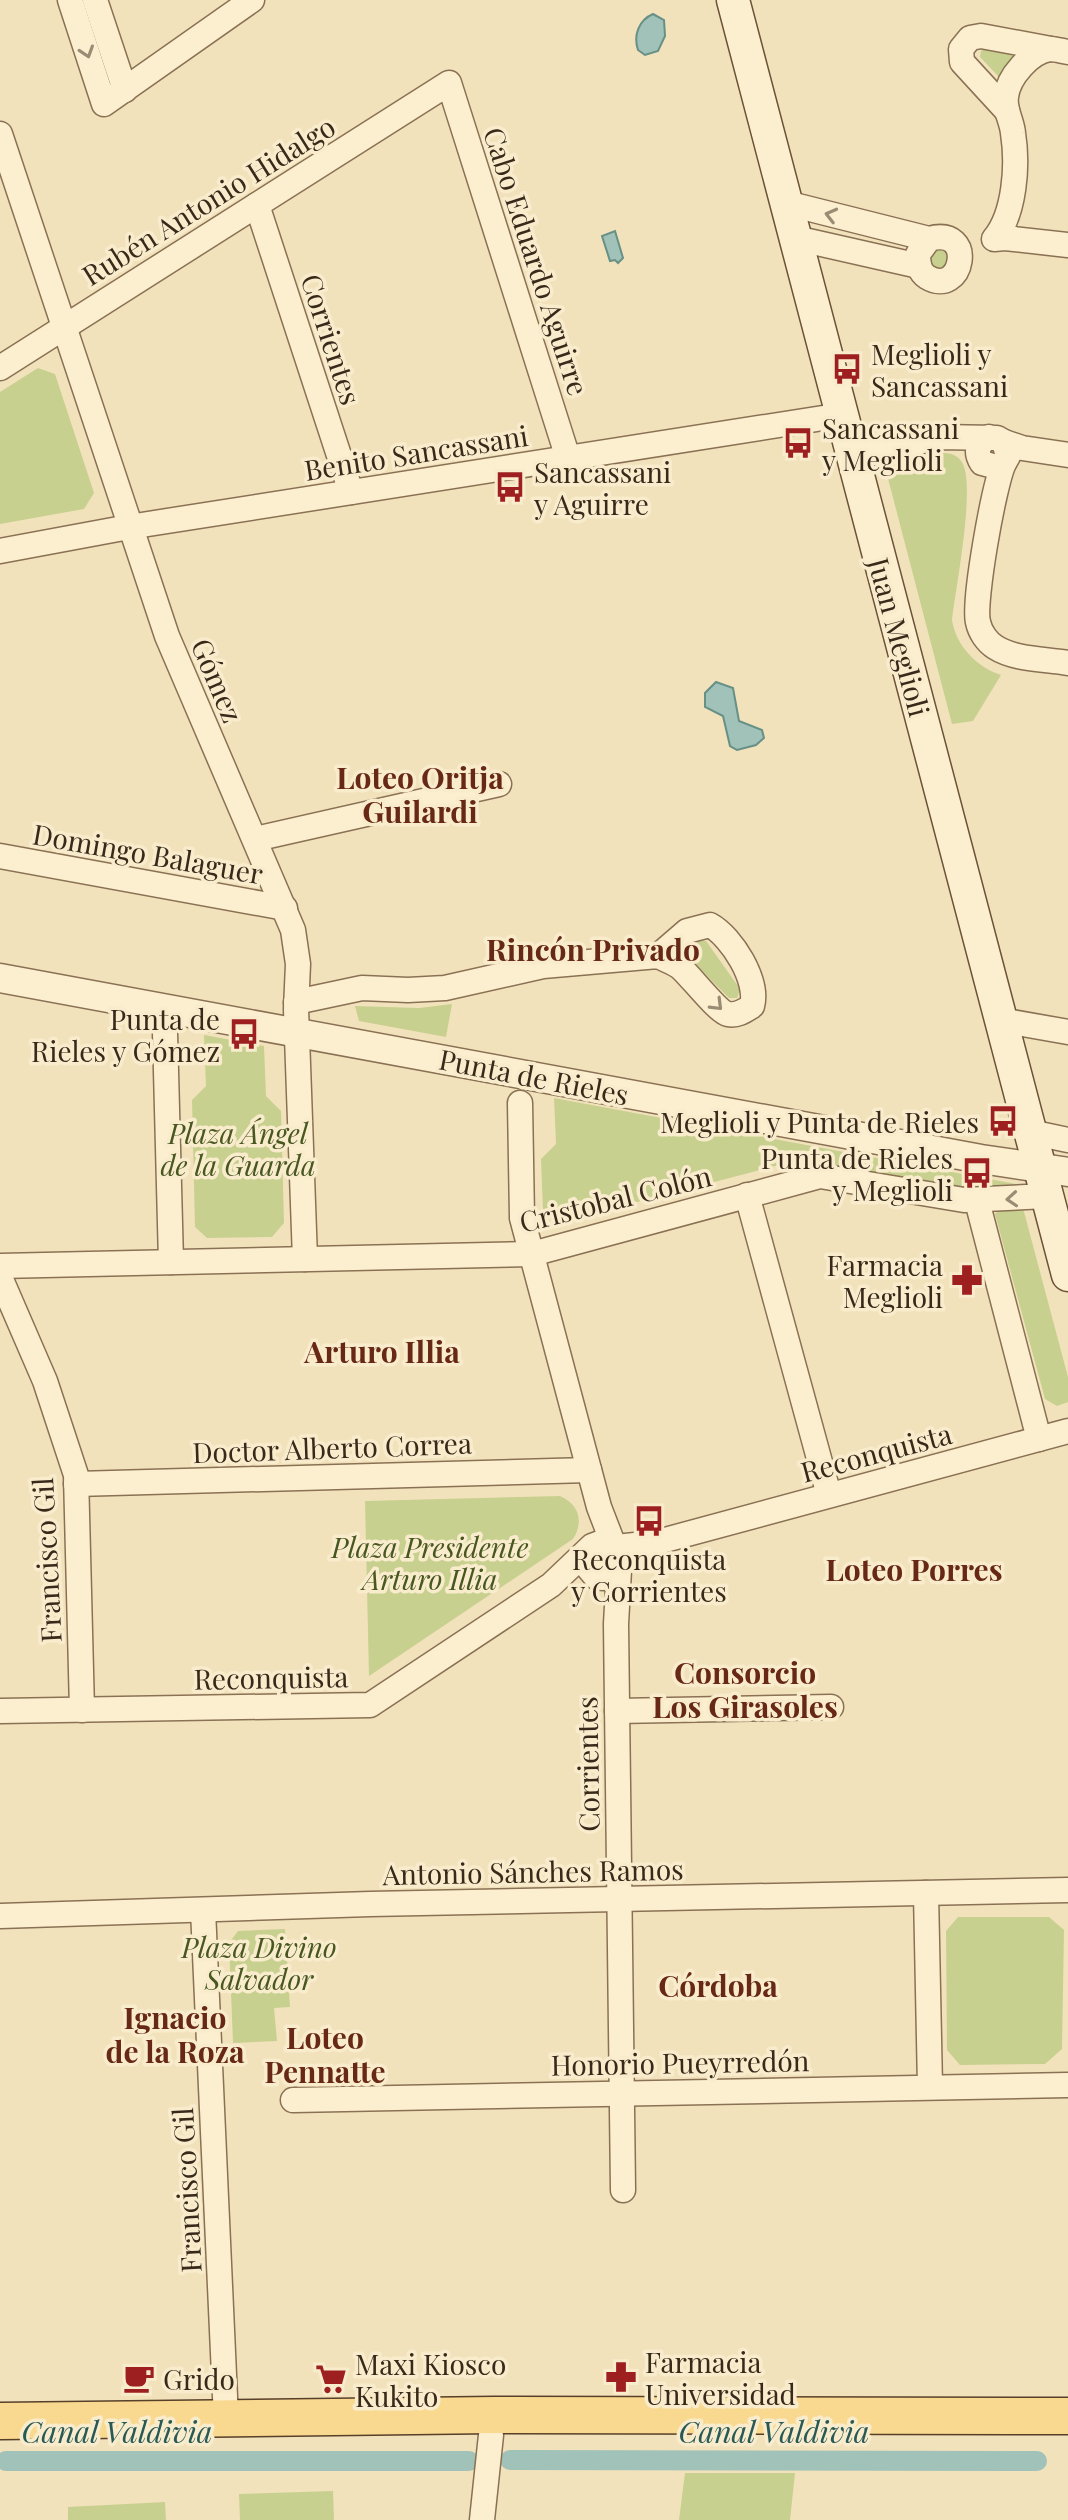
<svg xmlns="http://www.w3.org/2000/svg" width="1068" height="2520" font-family="'Playfair Display',serif">
<style>
.green{fill:#c8d08f}
.water{fill:#a0c2b8;stroke:#679086;stroke-width:2}
.lines{fill:none;stroke-linecap:round;stroke-linejoin:round}
.canal{stroke:#a0c2b8;stroke-width:20}
.minor-casing{stroke:#8a7154;stroke-width:27}
.tertiary-casing{stroke:#8a7154;stroke-width:31}
.secondary-casing{stroke:#6c5237;stroke-width:35}
.primary-casing{stroke:#573f29;stroke-width:39}
.minor{stroke:#fcefcf;stroke-width:24}
.tertiary{stroke:#fcefcf;stroke-width:28}
.secondary{stroke:#fcefcf;stroke-width:32}
.primary{stroke:#f9d98f;stroke-width:36}
.oneway{stroke:#9a8c74}
.labels{text-anchor:middle;dominant-baseline:central;stroke-width:7;stroke-linejoin:round;paint-order:stroke}
.street-label{font-size:28px;fill:#38291a;stroke:#f8eccc}
.poi-label{font-size:28px;fill:#38291a;stroke:#f8eccc;text-anchor:start}
.park-label{font-size:28px;font-style:italic;fill:#48561f;stroke:#f8eccc}
.neighbourhood-label{font-size:30px;font-weight:bold;fill:#682816;stroke:#f8eccc}
.water-label{font-size:30px;font-style:italic;fill:#285956;stroke:#f8eccc}
</style>
<rect width="100%" height="100%" fill="#f2e2bc"/>
<g class="green">
<path d="M987 48 1014 56V60L1002 76 999 77 980 57 981 51Z"/>
<path d="M943 248 951 259 943 269 934 268 928 260 931 251Z"/>
<path d="M38 368 55 374 94 493 84 509 0 524V392Z"/>
<path d="M943 453C952 453 959 456 963 464 975 490 956 587 952 620 956 646 977 667 1001 675L973 721 952 724 885 467Z"/>
<path d="M700 941H706L738 986 740 990 737 998H729L687 956 688 948Z"/>
<path d="M452 1004 446 1037 359 1021 355 1006 419 1008Z"/>
<path d="M204 1035 264 1046 266 1096 281 1111 284 1223 272 1237 207 1238 195 1227 192 1100 206 1086Z"/>
<path d="M554 1098 1016 1184 1018 1190 1001 1194 798 1160 557 1223 543 1212 541 1159 556 1144Z"/>
<path d="M1004 1206 1023 1208 1068 1377V1402L1057 1406 1045 1399 995 1214Z"/>
<path d="M560 1496C579 1504 584 1522 573 1539L369 1676 365 1501Z"/>
<path d="M958 1917H1049L1064 1930 1062 2049 1045 2064 960 2065 947 2050 946 1931Z"/>
<path d="M285 1929 290 2007 274 2008 277 2041 233 2043 229 1943 238 1931Z"/>
<path d="M685 2473H795L790 2520H679Z"/>
<path d="M333 2491 334 2520H240L239 2494Z"/>
<path d="M165 2502 166 2520H68V2507Z"/>
</g>
<g class="water">
<path d="M653 14 664 20 665 36 658 51 645 55 638 50C633 35 639 20 653 14Z"/>
<path d="M615 231 623 258 618 263 615 260 610 261 602 236Z"/>
<path d="M716 682 733 688 739 721 762 730 764 738 756 745 737 750 730 746 723 716 705 707V693Z"/>
</g>
<g class="lines">
<g class="canal">
<path d="M510 2460 1037 2461"/>
<path d="M6 2461H469"/>
</g>
<defs>
<g id="minor">
<path d="M70 0 104 104 252 0"/>
<path d="M95 0 125 90"/>
<path d="M1068 52C1062 51 1055 49 1050 49 1030 52 1008 77 1006 97 1004 109 1012 121 1013 133 1018 165 1015 214 994 239L1005 238 1068 245"/>
<path d="M1007 111 962 62 961 49 970 38 981 36 1051 49"/>
<path d="M0 134 167 636 293 930 298 964 296 1009 305 1259"/>
<path d="M786 203 929 239C977 225 963 299 927 277 919 272 918 263 918 254L929 239"/>
<path d="M257 205 351 492"/>
<path d="M795 238 919 266"/>
<path d="M0 368 449 83 568 458"/>
<path d="M1004 442 1022 448 1068 455"/>
<path d="M853 457 939 437 997 438 1004 442 1008 456 1004 463 997 467 982 463C975 452 977 444 989 437"/>
<path d="M1004 463C994 484 973 602 978 622 980 632 987 642 995 647 1015 660 1046 659 1068 663"/>
<path d="M0 551 129 527 842 415"/>
<path d="M255 839 499 784"/>
<path d="M0 856 285 908"/>
<path d="M296 1002 362 988 408 990 445 988 543 966 658 956 687 931 710 925C732 937 759 981 752 1006 744 1011 737 1016 728 1014 718 1012 692 978 681 968 675 963 666 960 658 956"/>
<path d="M1000 1020 1068 1032"/>
<path d="M165 1033 171 1262"/>
<path d="M520 1103 522 1218 599 1507 614 1546"/>
<path d="M1030 1132 1068 1140"/>
<path d="M747 1195 829 1495"/>
<path d="M977 1201 1039 1439"/>
<path d="M0 1266 532 1254 820 1176 964 1200 1047 1196"/>
<path d="M0 1277 45 1381 76 1475 82 1710"/>
<path d="M76 1484 589 1470"/>
<path d="M616 1547 654 1543 1068 1431"/>
<path d="M619 1570 616 1624 623 2190"/>
<path d="M0 1711 370 1705 551 1585 592 1546 600 1543 611 1544C631 1557 620 1583 596 1577L586 1565 587 1553"/>
<path d="M617 1711 831 1707"/>
<path d="M926 1893 930 2087"/>
<path d="M203 1910 226 2419"/>
<path d="M0 1916 370 1904 1068 1890"/>
<path d="M293 2100 1068 2085"/>
<path d="M482 2520 491 2435"/>
</g>
<path id="tertiary" d="M0 978 981 1159 1068 1172"/>
<path id="secondary" d="M733 0 1068 1275"/>
<path id="primary" d="M0 2421 494 2415 1068 2416"/>
</defs>
<use href="#minor" class="minor-casing"/>
<use href="#tertiary" class="tertiary-casing"/>
<use href="#secondary" class="secondary-casing"/>
<use href="#primary" class="primary-casing"/>
<use href="#minor" class="minor"/>
<use href="#tertiary" class="tertiary"/>
<use href="#secondary" class="secondary"/>
<use href="#primary" class="primary"/>
</g>
<defs><path id="oneway-chevron" d="M-2-3.5L2.5 0L-2 3.5" fill="none" stroke-width="1.6" stroke-linecap="round" stroke-linejoin="round" transform="scale(2)"/></defs>
<g class="oneway">
<use href="#oneway-chevron" transform="translate(87 52) rotate(72)"/>
<use href="#oneway-chevron" transform="translate(831 215) rotate(-166)"/>
<use href="#oneway-chevron" transform="translate(717 1005) rotate(45)"/>
<use href="#oneway-chevron" transform="translate(1012 1199) rotate(176)"/>
</g>
<defs>
<symbol id="bus-bare" viewBox="-9 -9 18 18"><path d="M-5-6H5V4H4V6H2V4H-2V6H-4V4H-5ZM-3.5-4V0h7V-4ZM-3.5 1.2v1.5H-2V1.2ZM2 1.2v1.5H3.5V1.2Z" fill="#9e1f1f" stroke="#f8eccc" stroke-width="2.5" paint-order="stroke"/></symbol>
<symbol id="pharmacy-bare" viewBox="-9 -9 18 18"><path d="M-2-6h4v4h4v4h-4v4h-4v-4h-4v-4h4Z" fill="#9e1f1f" stroke="#f8eccc" stroke-width="2.5" paint-order="stroke"/></symbol>
<symbol id="cafe-bare" viewBox="-9 -9 18 18"><path d="M-5.5-4.5H6V0H3Q3 3.5 0 3.5H-2.5Q-5.5 3.5-5.5 0ZM3-3.2v2h1.7v-2ZM-6 4.5H4V6H-6Z" fill="#9e1f1f" stroke="#f8eccc" stroke-width="2.5" paint-order="stroke"/></symbol>
<symbol id="supermarket-bare" viewBox="-9 -9 18 18"><path d="M-6-5.5h2.5l.6 2H6L4.5 2H-2.5L-4.4-4H-6ZM-1.5 3.2a1.3 1.3 0 1 0 .1 0ZM3 3.2a1.3 1.3 0 1 0 .1 0Z" fill="#9e1f1f" stroke="#f8eccc" stroke-width="2.5" paint-order="stroke"/></symbol>
</defs>
<g fill-rule="evenodd">
<use href="#bus-bare" x="825" y="347" width="44" height="44"/>
<use href="#bus-bare" x="776" y="421" width="44" height="44"/>
<use href="#bus-bare" x="488" y="465" width="44" height="44"/>
<use href="#bus-bare" x="222" y="1012" width="44" height="44"/>
<use href="#bus-bare" x="981" y="1099" width="44" height="44"/>
<use href="#bus-bare" x="955" y="1151" width="44" height="44"/>
<use href="#pharmacy-bare" x="945" y="1258" width="44" height="44"/>
<use href="#bus-bare" x="627" y="1499" width="44" height="44"/>
<use href="#pharmacy-bare" x="599" y="2355" width="44" height="44"/>
<use href="#cafe-bare" x="117" y="2356" width="44" height="44"/>
<use href="#supermarket-bare" x="309" y="2357" width="44" height="44"/>
</g>
<g class="labels">
<g class="street-label">
<text transform="translate(208 200) rotate(-32)">Rubén Antonio Hidalgo</text>
<text transform="translate(537 261) rotate(72)">Cabo Eduardo Aguirre</text>
<text transform="translate(332 339) rotate(72)">Corrientes</text>
<text transform="translate(416 452) rotate(-9)">Benito Sancassani</text>
<text transform="translate(900 637) rotate(75)">Juan Meglioli</text>
<text transform="translate(218 680) rotate(67)">Gómez</text>
<text transform="translate(148 853) rotate(10)">Domingo Balaguer</text>
<text transform="translate(534 1076) rotate(11)">Punta de Rieles</text>
<text transform="translate(615 1198) rotate(-14)">Cristobal Colón</text>
<text transform="translate(332 1447) rotate(-2)">Doctor Alberto Correa</text>
<text transform="translate(876 1452) rotate(-15)">Reconquista</text>
<text transform="translate(46 1560) rotate(-93)">Francisco Gil</text>
<text transform="translate(271 1677) rotate(-1)">Reconquista</text>
<text transform="translate(587 1764) rotate(-91)">Corrientes</text>
<text transform="translate(533 1871) rotate(-1)">Antonio Sánches Ramos</text>
<text transform="translate(680 2062) rotate(-1)">Honorio Pueyrredón</text>
<text transform="translate(186 2190) rotate(-93)">Francisco Gil</text>
</g>
<g class="poi-label">
<text x="871" y="353">Meglioli y<tspan x="871" dy="32">Sancassani</tspan></text>
<text x="822" y="427">Sancassani<tspan x="822" dy="32">y Meglioli</tspan></text>
<text x="534" y="471">Sancassani<tspan x="534" dy="32">y Aguirre</tspan></text>
<text x="220" y="1018" text-anchor="end">Punta de<tspan x="220" dy="32">Rieles y Gómez</tspan></text>
<text x="979" y="1121" text-anchor="end">Meglioli y Punta de Rieles</text>
<text x="953" y="1157" text-anchor="end">Punta de Rieles<tspan x="953" dy="32">y Meglioli</tspan></text>
<text x="943" y="1264" text-anchor="end">Farmacia<tspan x="943" dy="32">Meglioli</tspan></text>
<text x="649" y="1558" text-anchor="middle">Reconquista<tspan x="649" dy="32">y Corrientes</tspan></text>
<text x="645" y="2361">Farmacia<tspan x="645" dy="32">Universidad</tspan></text>
<text x="355" y="2363">Maxi Kiosco<tspan x="355" dy="32">Kukito</tspan></text>
<text x="163" y="2378">Grido</text>
</g>
<g class="park-label">
<text x="238" y="1132">Plaza Ángel<tspan x="238" dy="32">de la Guarda</tspan></text>
<text x="430" y="1546">Plaza Presidente<tspan x="430" dy="32">Arturo Illia</tspan></text>
<text x="259" y="1946">Plaza Divino<tspan x="259" dy="32">Salvador</tspan></text>
</g>
<g class="neighbourhood-label">
<text x="420" y="777">Loteo Oritja<tspan x="420" dy="34">Guilardi</tspan></text>
<text x="593" y="949">Rincón Privado</text>
<text x="382" y="1351">Arturo Illia</text>
<text x="914" y="1569">Loteo Porres</text>
<text x="745" y="1672">Consorcio<tspan x="745" dy="34">Los Girasoles</tspan></text>
<text x="718" y="1985">Córdoba</text>
<text x="175" y="2017">Ignacio<tspan x="175" dy="34">de la Roza</tspan></text>
<text x="325" y="2037">Loteo<tspan x="325" dy="34">Pennatte</tspan></text>
</g>
<g class="water-label">
<text x="117" y="2431">Canal Valdivia</text>
<text x="774" y="2431">Canal Valdivia</text>
</g>
</g>
</svg>
